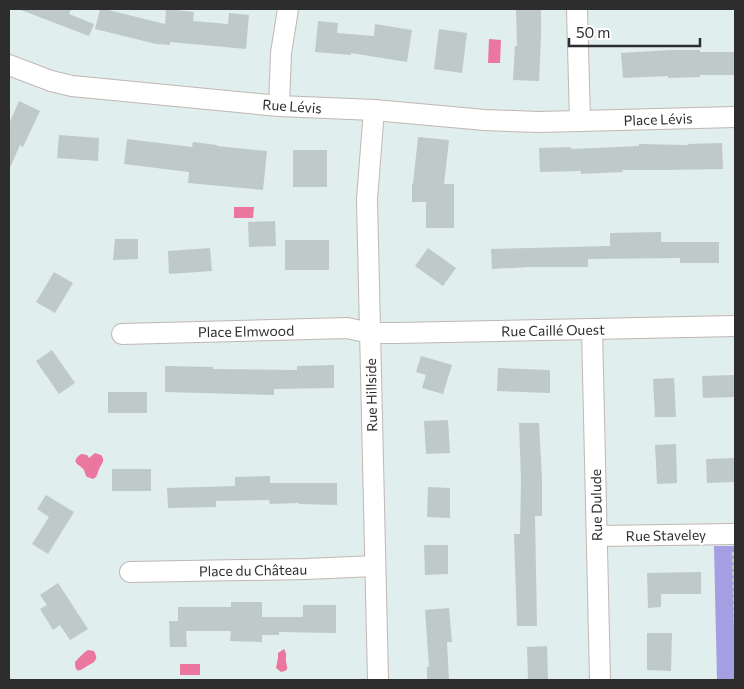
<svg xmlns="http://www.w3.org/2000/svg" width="744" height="689" font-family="Commissioner,sans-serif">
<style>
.green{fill:#a39fe2}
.water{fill:#ec779e}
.building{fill:#bfc9ca}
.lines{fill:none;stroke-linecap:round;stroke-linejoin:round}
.minor-casing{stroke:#c0b7b3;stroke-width:22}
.path{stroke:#c8c8c8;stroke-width:3;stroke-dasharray:4 2.5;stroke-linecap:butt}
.minor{stroke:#fff;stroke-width:20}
.labels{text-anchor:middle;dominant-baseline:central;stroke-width:4.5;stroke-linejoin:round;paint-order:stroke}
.street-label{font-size:14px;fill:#2d2d2d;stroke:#fff}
</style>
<rect width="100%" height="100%" fill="#e0eeed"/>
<path class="green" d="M714 546H735V680H717Z"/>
<g class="water">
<path d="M489 39 501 40 500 63H488Z"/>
<path d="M234 207H254L253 218H234Z"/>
<path d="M95 453 101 455C105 460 103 462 100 467 98 470 98 474 96 477L93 479 87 477C85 475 85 472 84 470 80 464 69 463 81 454L87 455 89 458Z"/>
<path d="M284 649C287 654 286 655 286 660 286 667 291 670 281 672L276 668 278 658V653Z"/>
<path d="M88 650 94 651C95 654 97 656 96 659 94 663 92 663 89 665 83 668 75 677 75 662 77 660 85 651 88 650Z"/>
<rect x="180" y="664" width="20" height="11"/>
</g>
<g class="building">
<path d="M21 9H71L69 14 94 24 89 36 21 10Z"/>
<path d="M100 9H104L165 24 166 9 194 12 193 21 228 24 229 13 249 15 246 49 170 42V45L156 44 95 29Z"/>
<path d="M516 9H541V36L539 81 513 80 515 46H517Z"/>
<path d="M318 21 338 23 337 33 374 36 375 24 412 30 407 62 351 53V55L315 52Z"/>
<path d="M439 29 467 33 462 73 434 69Z"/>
<path d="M671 50H700V52H735V75H700V77L668 78V76L623 78 621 53Z"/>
<path d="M19 101 40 111 23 147 20 145 9 170V124Z"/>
<path d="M59 135 99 138 98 161 57 158Z"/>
<path d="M418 137 449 140 444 184H454V228H426V202H412V184H413Z"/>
<path d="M127 139 192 147 193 142 217 145V146L267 151 263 190 188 183 189 172 124 164Z"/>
<path d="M722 143 723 169 663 170H622L623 172 581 174V171L540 172 539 148 571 147V149L639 146V144L688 145V144Z"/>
<rect x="293" y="150" width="34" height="37"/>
<path d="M275 221 276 246 249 247 248 222Z"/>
<path d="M661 232V242H719V263H680V258L588 259V267H530L492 269 491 249 610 246V233Z"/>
<path d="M115 239H138V259L113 260Z"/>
<rect x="285" y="240" width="44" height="30"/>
<path d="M210 248 212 271 169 274 168 251Z"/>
<path d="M428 248 456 268 443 286 415 266Z"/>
<path d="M54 272 73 283 55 313 36 302Z"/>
<path d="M52 350 75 383 59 394 36 361Z"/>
<path d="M421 356 452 365 443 394 422 388 426 375 416 372Z"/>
<path d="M334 365V388L274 389V395L165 392V366L213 367V369L297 370V366Z"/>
<path d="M498 368 550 370V393L497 391Z"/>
<path d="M735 375V397L703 398 702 376Z"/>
<path d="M674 378 676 417H655L653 379Z"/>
<rect x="108" y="392" width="39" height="21"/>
<path d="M448 420 450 453 426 454 424 421Z"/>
<path d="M519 423H539L542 479V516H535L537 626H517L514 534H520L521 480Z"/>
<path d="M676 444 677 483 657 484 655 445Z"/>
<path d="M735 458V482L707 483 706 459Z"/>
<rect x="112" y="469" width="39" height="22"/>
<path d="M270 476V483H337V505L299 504V503L270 504 269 500 216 501V507L168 508 167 488 235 486V477Z"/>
<path d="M428 487 450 488V518L427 517Z"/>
<path d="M46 495 74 512 48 554 32 544 49 517 37 509Z"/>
<path d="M424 545H448V574L425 575Z"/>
<path d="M701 572V594H661V607L648 608 647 573Z"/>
<path d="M58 583 88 629 70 640 60 625 53 630 40 609 47 605 40 595Z"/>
<path d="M231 602H262V617H303V605H336V633L279 632V635H262V642L230 641 231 631H186L187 647H170L169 621H178V607H231Z"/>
<path d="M449 608 452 642H447L449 680H427V667H429L425 610Z"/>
<path d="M647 633H672L671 671 647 670Z"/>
<path d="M547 646 548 680H528L527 647Z"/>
</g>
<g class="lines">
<defs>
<g id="minor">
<path d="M577 9 580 121"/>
<path d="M9 65 51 81 72 86 279 106 374 110 485 120 538 122 580 121 735 117"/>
<path d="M279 106 281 53 288 9"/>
<path d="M374 110 367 199 378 680"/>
<path d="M592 329 600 680"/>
<path d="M122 334 347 328 370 333H396L735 326"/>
<path d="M597 536 735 534"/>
<path d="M130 572 306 569 375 566"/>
</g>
</defs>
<use href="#minor" class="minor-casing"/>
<path class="path" d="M733 552 735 624"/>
<use href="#minor" class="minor"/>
</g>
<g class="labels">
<g class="street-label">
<text transform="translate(292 106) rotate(4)">Rue Lévis</text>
<text transform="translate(658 119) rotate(-2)">Place Lévis</text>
<text transform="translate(553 330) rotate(-1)">Rue Caillé Ouest</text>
<text transform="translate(246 331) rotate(-1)">Place Elmwood</text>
<text transform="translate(371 395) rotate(-91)">Rue Hillside</text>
<text transform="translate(596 505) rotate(-91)">Rue Dulude</text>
<text transform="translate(666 535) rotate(-1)">Rue Staveley</text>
<text transform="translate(253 570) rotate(-1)">Place du Château</text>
</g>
</g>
<rect width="744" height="689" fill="none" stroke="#2d2d2d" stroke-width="20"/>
<path d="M569 38v8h131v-8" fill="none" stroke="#2d2d2d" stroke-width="2.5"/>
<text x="576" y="38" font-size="15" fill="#2d2d2d" stroke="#ffffff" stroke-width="4" paint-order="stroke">50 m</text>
</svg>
